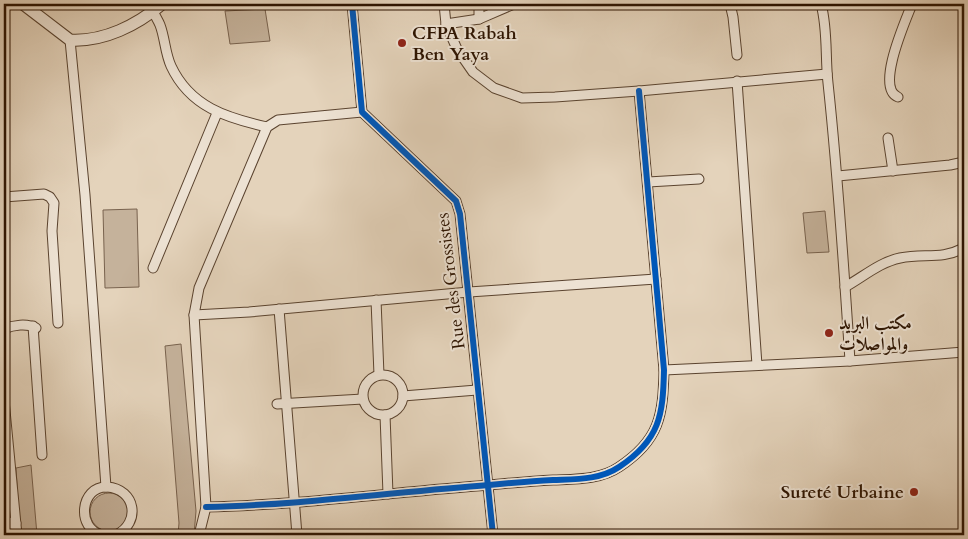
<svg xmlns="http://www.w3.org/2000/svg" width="968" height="539" font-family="Cardo,Amiri,serif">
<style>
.green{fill:#c5b29b;stroke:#78624e}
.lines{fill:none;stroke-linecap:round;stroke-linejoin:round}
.minor-casing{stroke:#5a432f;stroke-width:11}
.tertiary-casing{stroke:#5a432f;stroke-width:13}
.minor{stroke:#ede2d3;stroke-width:9}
.tertiary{stroke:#ede2d3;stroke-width:11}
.cycleway-casing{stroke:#ede2d3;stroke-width:9}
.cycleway{stroke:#0057b8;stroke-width:6}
.poi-dot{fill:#8f2418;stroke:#ede2d3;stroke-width:2}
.labels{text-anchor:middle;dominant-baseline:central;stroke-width:4;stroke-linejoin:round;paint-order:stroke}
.poi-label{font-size:18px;font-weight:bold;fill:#2c1300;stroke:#ede2d3;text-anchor:start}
.street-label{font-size:18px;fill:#2c1300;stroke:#ede2d3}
</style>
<rect width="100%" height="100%" fill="#e4d3bb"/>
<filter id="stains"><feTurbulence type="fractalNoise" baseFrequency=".004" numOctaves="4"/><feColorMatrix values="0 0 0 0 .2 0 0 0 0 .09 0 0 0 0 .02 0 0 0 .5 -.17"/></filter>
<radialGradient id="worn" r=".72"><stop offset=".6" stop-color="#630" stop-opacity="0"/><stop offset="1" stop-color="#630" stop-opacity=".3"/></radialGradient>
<g class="green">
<path d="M265 9 270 41 230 44 225 11Z"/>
<path d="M137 209 139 287 105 288 103 210Z"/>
<path d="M825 211 829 252 807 253 803 213Z"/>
<path d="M181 344 196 511 194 535H178L179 523 165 346Z"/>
<path d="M31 465 37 535H22L19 517 16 468Z"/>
<circle cx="109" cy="512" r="19"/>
</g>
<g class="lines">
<defs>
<g id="minor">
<path d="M352 4 362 112 456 201 460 214 493 535"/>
<path d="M444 4 446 24 457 49 473 72 494 88 522 98 555 97 639 91 827 74"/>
<path d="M479 4V19"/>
<path d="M730 4 733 17 737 55"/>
<path d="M821 4C828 30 825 56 828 83 838 176 844 268 850 361"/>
<path d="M153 11C155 16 158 20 160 25 165 38 165 53 171 66 190 107 227 118 267 127"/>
<path d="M446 24 479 19 514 4"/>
<path d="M70 40 85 195 106 487"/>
<path d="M737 81 757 365"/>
<path d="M898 97C875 88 906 20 912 4"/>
<path d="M888 138 893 171"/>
<path d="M838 176 950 165 964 162"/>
<path d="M648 182 699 179"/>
<path d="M4 197 44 194 50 197 54 203 52 231 58 323"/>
<path d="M153 268 217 113"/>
<path d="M845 287C863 277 880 262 900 258 924 253 941 260 964 248"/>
<path d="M376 300 379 375"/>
<path d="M279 309 297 535"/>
<path d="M194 315 249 312 469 292 656 279"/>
<path d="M33 326 42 455"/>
<path d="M4 329C13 325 27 323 36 328"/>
<path d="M664 370 850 361 964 352"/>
<circle cx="383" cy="395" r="20"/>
<path d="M403 396 477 390"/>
<path d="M4 400 17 535"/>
<path d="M277 404 363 399"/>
<path d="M385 415 388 494"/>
<path d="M206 507C300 505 395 492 489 485 510 483 532 481 553 480 575 479 600 480 619 467 660 440 663 415 664 370L639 91"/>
<path d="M102 535C76 529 80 486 107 487 136 489 141 523 116 535"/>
<path d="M199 535 206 507 194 315 199 288 267 127 278 120 362 112"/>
</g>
<g id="tertiary">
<path d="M23 4 70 40C104 42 137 25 162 4"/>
<path d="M4 524 15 523"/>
</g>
</defs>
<use href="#minor" class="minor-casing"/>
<use href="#tertiary" class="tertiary-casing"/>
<use href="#minor" class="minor"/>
<use href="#tertiary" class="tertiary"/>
<defs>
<g id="cycleway">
<path d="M352 4 362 112 456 201 460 214 493 535"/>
<path d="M206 507C300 505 395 492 489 485 510 483 532 481 553 480 575 479 600 480 619 467 660 440 663 415 664 370L639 91"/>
</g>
</defs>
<use href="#cycleway" class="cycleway-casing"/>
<use href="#cycleway" class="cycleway"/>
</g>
<g class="poi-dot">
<circle cx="402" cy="43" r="5"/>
<circle cx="829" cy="333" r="5"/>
<circle cx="914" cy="492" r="5"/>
</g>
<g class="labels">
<g class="poi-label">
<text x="412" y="33">CFPA Rabah<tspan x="412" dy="21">Ben Yaya</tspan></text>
<text x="839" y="323">مكتب البريد<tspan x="839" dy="21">والمواصلات</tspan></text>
<text x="904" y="492" text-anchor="end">Sureté Urbaine</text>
</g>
<g class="street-label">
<text transform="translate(451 281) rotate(-97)">Rue des Grossistes</text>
</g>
</g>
<rect width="968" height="539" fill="none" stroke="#e4d3bb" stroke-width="20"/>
<rect x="5" y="5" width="958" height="529" fill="none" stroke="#2c1300" stroke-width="2.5"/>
<rect x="10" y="10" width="948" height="519" fill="none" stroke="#2c1300"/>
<rect width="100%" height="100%" filter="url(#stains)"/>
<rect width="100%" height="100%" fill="url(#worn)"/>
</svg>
